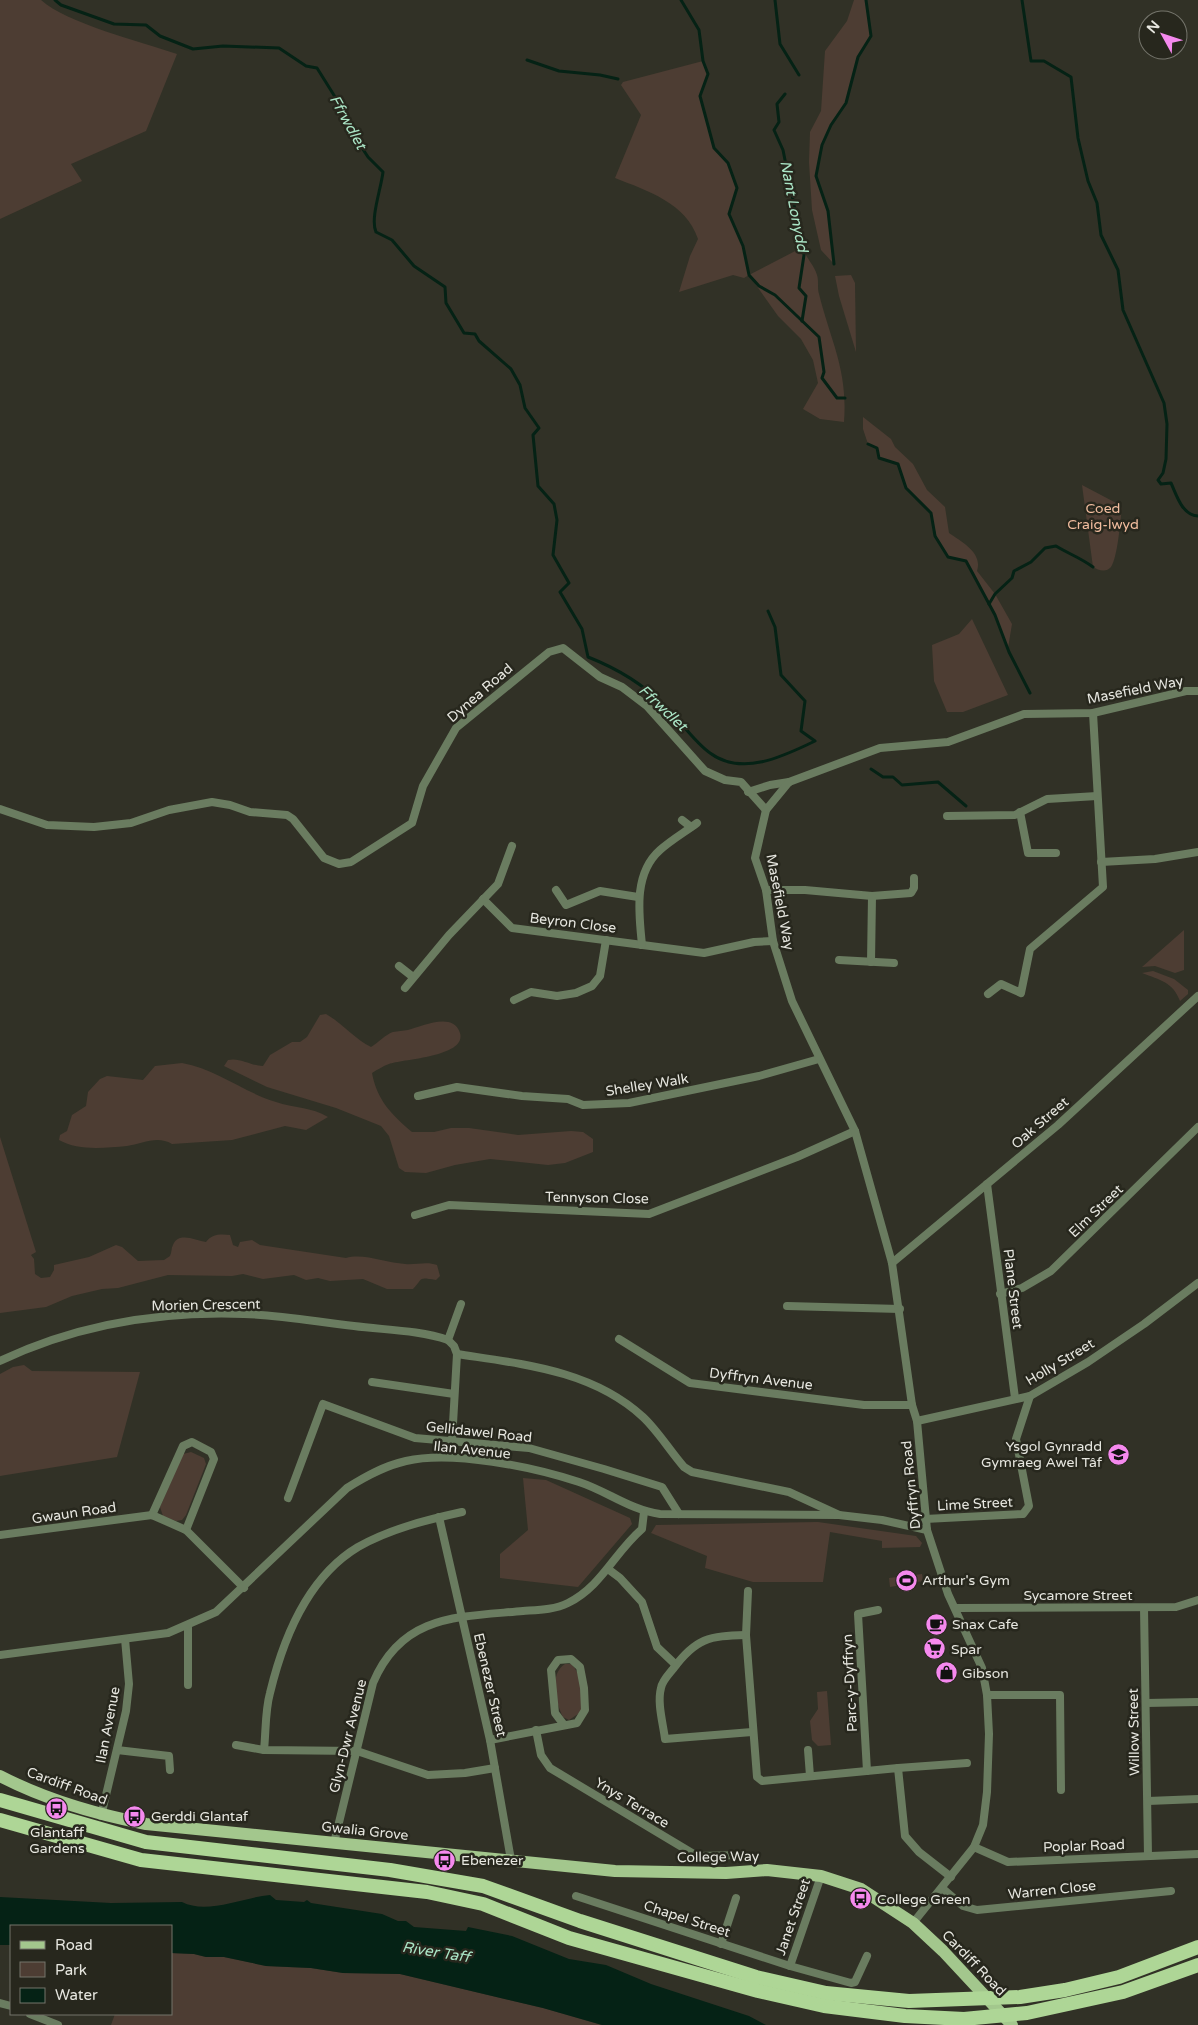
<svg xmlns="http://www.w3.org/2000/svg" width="1198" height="2025" font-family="'Varela Round',sans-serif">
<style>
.green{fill:#4d3d33}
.water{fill:#052215}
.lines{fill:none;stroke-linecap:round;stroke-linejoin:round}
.stream{stroke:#052215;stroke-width:3}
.minor{stroke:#6a7c60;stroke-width:8}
.primary{stroke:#a3c78d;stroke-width:12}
.trunk{stroke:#aed696;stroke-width:14}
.labels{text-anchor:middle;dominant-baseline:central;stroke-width:5;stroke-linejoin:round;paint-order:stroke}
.park-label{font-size:14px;fill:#f2bd9f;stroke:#27271d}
.street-label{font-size:14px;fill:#e7e7e0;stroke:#27271d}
.poi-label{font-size:14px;fill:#e7e7e0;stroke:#27271d;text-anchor:start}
.water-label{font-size:15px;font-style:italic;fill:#aae5c6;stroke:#27271d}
</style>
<rect width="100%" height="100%" fill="#313126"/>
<g class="green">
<path d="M0 0H41C66 23 142 42 177 54L146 131 71 164 82 181 0 219Z"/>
<path d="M854 0H866L871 36 858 57 846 103 831 125 822 145 816 176 828 211 834 264 821 250 812 210 809 162 810 132 821 111 825 51 847 21Z"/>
<path d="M703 61 708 74 700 96 714 148 728 163 737 188 729 214 743 246 749 275 803 247C805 258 814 264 817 275 819 281 817 288 819 294 831 342 848 370 844 422L820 419 803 409 818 383 813 360 801 339 778 316 749 275 744 278 733 275 679 292 690 256 698 239C686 203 648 191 615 178L641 115 621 85 623 82Z"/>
<path d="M851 275 855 283 856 352 839 296 835 276Z"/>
<path d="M863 417 891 439 895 447 913 464 927 490 945 507 949 533C962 542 983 553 977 571L995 594 1012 624 1008 648 995 615 966 561 948 557 938 543 931 513 906 488 898 464 879 458 877 448 868 444 863 429Z"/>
<path d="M1082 485 1120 505 1122 508C1120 522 1118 556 1111 567 1106 573 1098 570 1093 567Z"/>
<path d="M972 619 1008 695 963 712H947L934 681 932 645 959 634Z"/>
<path d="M1184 930V970L1175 973 1155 966 1142 967Z"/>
<path d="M1153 971 1174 979 1188 990V994L1180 1001C1173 982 1160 980 1142 973Z"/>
<path d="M326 1014C343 1024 355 1039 371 1047 378 1043 386 1034 393 1032 398 1031 403 1031 408 1030 421 1027 453 1011 460 1033 467 1057 402 1059 389 1064 383 1066 377 1070 372 1073 377 1100 391 1114 412 1132H434L451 1128H469L518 1135 571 1131 583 1132 593 1139V1152L565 1163 548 1165 490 1159 455 1165 426 1173 405 1172 399 1168 389 1136 381 1126 336 1108 267 1087 224 1066 228 1060C240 1057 251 1066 263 1066L270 1055 292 1042H300L307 1037 320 1015Z"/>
<path d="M182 1063C216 1069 243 1092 276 1102 293 1108 312 1107 328 1117L306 1130 285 1126 232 1140 172 1144C157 1135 142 1144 127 1146 104 1148 78 1151 59 1140L60 1135 67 1131 72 1115 86 1106 88 1092 100 1079 107 1076 143 1080 155 1066Z"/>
<path d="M0 1137 36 1252 31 1255 34 1259 35 1274 41 1278 50 1277 54 1270V1265L89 1257 116 1245 122 1247 138 1261 164 1260 170 1256C172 1252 171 1248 173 1245 179 1231 196 1241 206 1242 212 1234 220 1234 230 1235L233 1245 238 1247 240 1242 252 1240 260 1245 346 1258C364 1253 386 1263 405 1264 416 1265 427 1261 437 1265L440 1276 436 1280C417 1277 424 1278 413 1289H387L363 1279 330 1281 318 1278 306 1280 294 1275 263 1279 243 1274 232 1276 168 1275 118 1288 102 1289 72 1296 46 1307 0 1313Z"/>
<path d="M24 1365 32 1371 140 1372 117 1457 0 1476V1374L13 1367Z"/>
<path d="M191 1452 204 1458 206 1464 186 1515 182 1520 176 1521 163 1516 160 1507 183 1454Z"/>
<path d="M523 1478 546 1480 630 1518 632 1524 578 1587 500 1578V1554L528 1530Z"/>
<path d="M818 1522 916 1536 922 1543 920 1547 882 1548V1541L830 1532 823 1582H753L705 1568 707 1556 651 1533 656 1525Z"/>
<path d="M922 1574 923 1581 890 1587 889 1578Z"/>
<path d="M565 1664H571C582 1673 584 1699 581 1712L569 1720 563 1717C555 1701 549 1674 565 1664Z"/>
<path d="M827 1691 831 1745 818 1746 812 1740 810 1721 818 1709 817 1692Z"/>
<path d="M171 1953 194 1954 206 1957H224L266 1966 311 1968 343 1973 400 1974 543 2008 602 2025H111L115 2014H171Z"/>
</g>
<path class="water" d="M270 1895 276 1900 304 1902 307 1900 311 1903 382 1914 398 1921H406L414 1927 466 1931 468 1927 512 1936 569 1959 606 1965 651 1984 749 2016 766 2025H602L543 2008 400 1974 343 1973 311 1968 266 1966 224 1957H206L194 1954 171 1953V1926H11V1945H0V1897L111 1903 182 1902C207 1915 244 1897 270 1895Z"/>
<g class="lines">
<g class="stream">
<path d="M55 0 61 5 114 24 146 25 160 36 193 49 223 46 279 48 306 66 317 68 347 116 353 134 368 157 383 172C381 189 370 219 376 232L392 240 414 266 445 287 446 303 464 333 475 334 479 341 511 369 520 385 525 408 539 428 533 435 538 486 554 504 557 520 553 555 569 583 560 592 582 629 588 657C616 668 644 685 665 706 680 720 694 742 710 753 742 777 784 756 815 741L801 731 805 701 781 675 775 627 768 611"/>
<path d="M681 0 699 30 703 61 708 74 700 96 714 148 728 163 737 188 729 214 743 246 749 275 759 286 775 295 819 337 824 372 822 378 837 398H845"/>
<path d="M775 0 780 44 799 75"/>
<path d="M1022 0 1031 61H1044L1071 77 1078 138 1088 181 1097 203 1101 235 1118 270 1123 310 1164 403 1167 424 1166 459 1163 473 1158 480 1161 484 1171 483C1177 496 1182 515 1198 516"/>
<path d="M527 60 559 71 600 75 618 79"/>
<path d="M785 94 777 104 779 122 774 130 783 150 804 255 799 288 806 296 802 321"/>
<path d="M834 264 828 211 816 176 822 145 831 125 846 103 858 57 871 36 866 0"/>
<path d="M868 444 877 448 879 458 898 464 906 488 931 513 935 536 948 557 966 561 995 615 1009 652 1030 693"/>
<path d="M989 604 995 594 1012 578 1014 571 1031 562 1045 548 1056 546C1069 554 1081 558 1093 567"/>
<path d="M871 769 883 777H893L902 785 938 782 966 806"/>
</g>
<g class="minor">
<path d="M748 792 770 785 789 782"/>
<path d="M0 809 47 825 94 827 131 823 169 810 212 802 230 805 250 812 287 815 293 819 324 858 339 864 351 862 412 823 423 786 456 728 549 652 563 648 600 677 622 687 647 706 705 771 725 780 741 782 766 810"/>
<path d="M1020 812 1028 853H1056"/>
<path d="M947 816 1015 815 1047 799 1097 796"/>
<path d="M682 820 691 827"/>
<path d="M1101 862 1155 859 1198 852"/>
<path d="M556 890 566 905 600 891 638 897"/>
<path d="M766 890H805L872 896 911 893 914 888V878"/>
<path d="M483 899 512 928 704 953 754 942 773 941"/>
<path d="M642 945C639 914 633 874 660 850 671 840 685 832 697 823"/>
<path d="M839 960 894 963"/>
<path d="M871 962 872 896"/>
<path d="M399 966 413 977"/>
<path d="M405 988 449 935 498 884 512 846"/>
<path d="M988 994 1001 984 1021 993 1030 949 1103 887 1093 713"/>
<path d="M514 1000 531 992 557 996 576 993 592 986 600 976 606 940"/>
<path d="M418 1096 457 1087 522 1096 568 1099 583 1105 629 1103 759 1076 819 1059"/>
<path d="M987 1184 1015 1398"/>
<path d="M415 1215 449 1205 649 1214 797 1157 855 1131"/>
<path d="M892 1263 1058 1125 1198 996"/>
<path d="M1000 1294 1022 1288 1051 1271 1198 1127"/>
<path d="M787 1306 900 1309"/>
<path d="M619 1339 690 1383 864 1405H912"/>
<path d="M457 1354C522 1364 592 1370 643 1417 658 1431 670 1451 684 1467L692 1472 789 1492 839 1515 882 1520 927 1530"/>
<path d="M0 1361C76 1325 160 1311 244 1314 281 1315 318 1322 354 1326 384 1330 419 1330 448 1340"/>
<path d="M372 1382 454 1394"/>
<path d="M917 1421 1030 1396 1088 1362 1144 1324 1198 1283"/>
<path d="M452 1441 457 1354 454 1346 448 1340 461 1304"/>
<path d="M288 1498 323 1404 415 1438 529 1448 604 1469 662 1487 679 1514"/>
<path d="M152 1515 183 1446 192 1442 211 1452 214 1459 186 1530"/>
<path d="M439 1517 490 1740 511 1860"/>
<path d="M925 1519 1023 1514 1029 1506 1016 1439 1030 1396"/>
<path d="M0 1535 152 1515 186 1530 244 1588"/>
<path d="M608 1569 620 1578 642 1602 657 1647 676 1665"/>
<path d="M748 1591 746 1635 757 1777 762 1781 898 1768 905 1836 919 1852 951 1877"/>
<path d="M956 1608 1176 1607 1198 1600"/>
<path d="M1144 1608 1148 1856"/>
<path d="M188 1625V1685"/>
<path d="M746 1635C709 1636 696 1638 673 1669 669 1674 662 1681 661 1688 657 1703 663 1723 665 1739L752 1732"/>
<path d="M0 1655 168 1633 216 1612 347 1488C366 1476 384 1466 406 1461 452 1450 533 1467 579 1482 607 1491 630 1510 660 1514L839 1515"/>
<path d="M987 1695H1060L1061 1790"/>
<path d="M1146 1703 1198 1702"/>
<path d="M536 1730 541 1755 550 1768 697 1856 743 1855"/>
<path d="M490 1740 577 1723 585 1710 584 1688 580 1667 571 1659 558 1660 551 1670 555 1713 564 1725"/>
<path d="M236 1745 264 1750 357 1751 428 1775 465 1773 495 1768"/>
<path d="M117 1750 169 1756 170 1770"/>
<path d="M264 1750C266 1731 265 1711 270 1693 283 1639 308 1577 358 1547 390 1529 426 1520 462 1512"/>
<path d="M808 1750 810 1776"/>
<path d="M898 1768 967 1763"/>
<path d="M867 1771 858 1614 878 1610"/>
<path d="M1148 1801 1198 1799"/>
<path d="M101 1816 126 1711 129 1684 125 1639"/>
<path d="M334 1843 373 1683C402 1614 458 1617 523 1611 537 1610 554 1610 568 1603 602 1586 614 1553 642 1529L644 1512"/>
<path d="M974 1847 1008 1862 1198 1854"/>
<path d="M942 1888 963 1906 977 1910 1171 1891"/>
<path d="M576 1896 790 1966 851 1983 855 1982 867 1956"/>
<path d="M913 1923 974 1847 983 1825 987 1792 989 1734 987 1695 982 1668 948 1594 927 1530 917 1421 912 1405 892 1263 855 1131 792 1001 773 941 766 890 755 858 766 810 789 782 880 748 948 742 1024 714 1093 713 1186 691H1198"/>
<path d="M721 1944 736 1898"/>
<path d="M790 1966 821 1876"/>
<path d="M0 2003 11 2006"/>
<path d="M30 2014 58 2025"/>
</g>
<path class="primary" d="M0 1776C46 1800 95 1814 146 1824L615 1871 726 1873 767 1870 821 1876 861 1889 913 1923 943 1951 1012 2025"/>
<g class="trunk">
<path d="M0 1800 146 1842 390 1870 483 1886 580 1921 756 1977 826 1993 909 2001 1020 1997 1065 1990 1119 1977 1198 1947"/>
<path d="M0 1820 141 1860 427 1892 483 1904 569 1938 758 1991 824 2006 905 2016 964 2019 1027 2013 1123 1992 1198 1965"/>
</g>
</g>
<defs>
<symbol id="school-disc" viewBox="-11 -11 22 22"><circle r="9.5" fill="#f589ee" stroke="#27271d"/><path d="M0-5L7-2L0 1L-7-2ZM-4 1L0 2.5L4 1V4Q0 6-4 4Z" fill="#111"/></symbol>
<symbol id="stadium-disc" viewBox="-11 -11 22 22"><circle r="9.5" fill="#f589ee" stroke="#27271d"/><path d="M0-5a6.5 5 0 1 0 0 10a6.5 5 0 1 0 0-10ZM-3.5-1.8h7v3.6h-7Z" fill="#111"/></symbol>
<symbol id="cafe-disc" viewBox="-11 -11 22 22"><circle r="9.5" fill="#f589ee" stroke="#27271d"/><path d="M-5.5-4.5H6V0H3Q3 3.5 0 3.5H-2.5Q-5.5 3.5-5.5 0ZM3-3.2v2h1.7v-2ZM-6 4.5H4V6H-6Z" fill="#111"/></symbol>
<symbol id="supermarket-disc" viewBox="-11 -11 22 22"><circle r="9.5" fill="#f589ee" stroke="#27271d"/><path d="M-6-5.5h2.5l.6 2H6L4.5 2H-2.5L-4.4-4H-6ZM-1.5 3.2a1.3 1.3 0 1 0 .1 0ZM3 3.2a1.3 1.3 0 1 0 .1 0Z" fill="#111"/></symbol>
<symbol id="shop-disc" viewBox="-11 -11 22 22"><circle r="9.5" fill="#f589ee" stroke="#27271d"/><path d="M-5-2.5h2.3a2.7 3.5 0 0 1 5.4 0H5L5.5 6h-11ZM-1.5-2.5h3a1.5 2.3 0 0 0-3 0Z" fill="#111"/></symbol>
<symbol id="bus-disc" viewBox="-11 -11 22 22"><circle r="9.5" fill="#f589ee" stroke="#27271d"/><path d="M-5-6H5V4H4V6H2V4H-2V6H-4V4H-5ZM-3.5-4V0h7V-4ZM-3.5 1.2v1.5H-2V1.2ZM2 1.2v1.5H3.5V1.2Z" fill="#111"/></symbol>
</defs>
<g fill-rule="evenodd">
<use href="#school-disc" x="1106" y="1442" width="25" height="25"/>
<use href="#stadium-disc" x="894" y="1568" width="25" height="25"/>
<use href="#cafe-disc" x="924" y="1612" width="25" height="25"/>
<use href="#supermarket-disc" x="922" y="1636" width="25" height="25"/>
<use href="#shop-disc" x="934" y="1660" width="25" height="25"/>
<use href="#bus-disc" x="44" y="1796" width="25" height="25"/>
<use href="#bus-disc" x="122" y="1804" width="25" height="25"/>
<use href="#bus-disc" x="432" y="1848" width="25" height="25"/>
<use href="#bus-disc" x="848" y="1886" width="25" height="25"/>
</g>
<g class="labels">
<g class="park-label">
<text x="1103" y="508">Coed<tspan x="1103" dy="16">Craig-lwyd</tspan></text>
</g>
<g class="street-label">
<text transform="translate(1135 690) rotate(-11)">Masefield Way</text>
<text transform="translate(480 693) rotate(-41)">Dynea Road</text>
<text transform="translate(780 902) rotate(79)">Masefield Way</text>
<text transform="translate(573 923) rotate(7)">Beyron Close</text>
<text transform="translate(647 1085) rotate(-9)">Shelley Walk</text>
<text transform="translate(1040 1123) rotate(-41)">Oak Street</text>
<text transform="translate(597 1198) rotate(1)">Tennyson Close</text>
<text transform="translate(1096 1211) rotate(-44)">Elm Street</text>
<text transform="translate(1013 1289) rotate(83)">Plane Street</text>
<text transform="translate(206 1305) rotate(-1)">Morien Crescent</text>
<text transform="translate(1060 1362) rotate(-31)">Holly Street</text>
<text transform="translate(761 1379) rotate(7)">Dyffryn Avenue</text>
<text transform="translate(479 1432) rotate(6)">Gellidawel Road</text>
<text transform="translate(472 1450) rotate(6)">Ilan Avenue</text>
<text transform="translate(911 1485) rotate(-96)">Dyffryn Road</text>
<text transform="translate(975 1504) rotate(-3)">Lime Street</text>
<text transform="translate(74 1513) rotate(-8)">Gwaun Road</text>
<text x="1078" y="1595">Sycamore Street</text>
<text transform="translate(850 1683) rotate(-93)">Parc-y-Dyffryn</text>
<text transform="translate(490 1685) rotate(77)">Ebenezer Street</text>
<text transform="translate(108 1725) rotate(-79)">Ilan Avenue</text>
<text transform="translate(1134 1732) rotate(-91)">Willow Street</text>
<text transform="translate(348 1736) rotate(-76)">Glyn-Dwr Avenue</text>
<text transform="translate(67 1786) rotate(20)">Cardiff Road</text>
<text transform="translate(632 1803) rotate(31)">Ynys Terrace</text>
<text transform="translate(365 1831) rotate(6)">Gwalia Grove</text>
<text transform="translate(1084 1846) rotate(-2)">Poplar Road</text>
<text transform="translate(718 1857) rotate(-1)">College Way</text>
<text transform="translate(1052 1890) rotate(-6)">Warren Close</text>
<text transform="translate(793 1917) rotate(-71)">Janet Street</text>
<text transform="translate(687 1919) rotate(18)">Chapel Street</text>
<text transform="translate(974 1963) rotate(46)">Cardiff Road</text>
</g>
<g class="poi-label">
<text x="1102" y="1446" text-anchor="end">Ysgol Gynradd<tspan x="1102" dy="16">Gymraeg Awel Tâf</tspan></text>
<text x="922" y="1580">Arthur's Gym</text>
<text x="952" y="1624">Snax Cafe</text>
<text x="951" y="1649">Spar</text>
<text x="962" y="1673">Gibson</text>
<text x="151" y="1816">Gerddi Glantaf</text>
<text x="57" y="1832" text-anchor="middle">Glantaff<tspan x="57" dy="16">Gardens</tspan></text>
<text x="461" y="1860">Ebenezer</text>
<text x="877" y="1899">College Green</text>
</g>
<g class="water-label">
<text transform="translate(348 122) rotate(61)">Ffrwdlet</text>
<text transform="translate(794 206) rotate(79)">Nant Lonydd</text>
<text transform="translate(663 708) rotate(43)">Ffrwdlet</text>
<text transform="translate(436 1952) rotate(9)">River Taff</text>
</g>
</g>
<rect x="10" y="1925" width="162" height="90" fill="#27271d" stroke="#74746b"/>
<rect x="20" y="1941" width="25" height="8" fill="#a3c78d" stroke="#74746b"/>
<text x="55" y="1950" font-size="15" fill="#e7e7e0">Road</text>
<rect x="20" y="1962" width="25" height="15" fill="#4d3d33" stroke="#74746b"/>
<text x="55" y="1975" font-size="15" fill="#e7e7e0">Park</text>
<rect x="20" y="1988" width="25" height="15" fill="#052215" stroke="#74746b"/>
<text x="55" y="2000" font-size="15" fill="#e7e7e0">Water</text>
<g transform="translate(1163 35) rotate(310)"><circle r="24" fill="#27271d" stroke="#74746b"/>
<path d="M0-4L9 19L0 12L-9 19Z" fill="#f589ee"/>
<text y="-8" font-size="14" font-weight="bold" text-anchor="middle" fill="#e7e7e0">N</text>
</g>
</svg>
